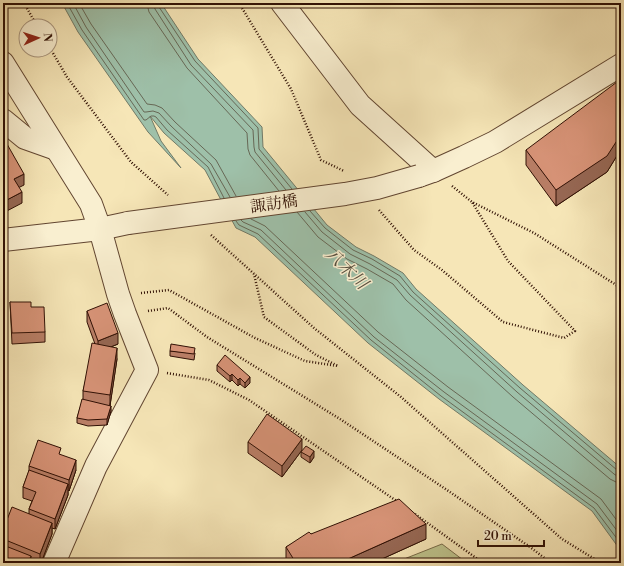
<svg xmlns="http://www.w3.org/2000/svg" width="624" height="566" font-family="'Libre Bodoni','Noto Serif JP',serif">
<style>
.green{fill:#bec48d;stroke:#776a48}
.water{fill:#9ec0a9;stroke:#727a67}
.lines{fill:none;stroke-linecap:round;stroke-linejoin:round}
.shore{stroke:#676856;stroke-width:1}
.minor-casing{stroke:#624631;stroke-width:24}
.tertiary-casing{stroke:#624631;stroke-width:24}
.path{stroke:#301004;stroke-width:2.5;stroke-dasharray:1 2;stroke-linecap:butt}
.minor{stroke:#f9efd0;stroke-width:22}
.tertiary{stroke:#f9efd0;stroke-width:22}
.tertiary-bridge-casing{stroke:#624631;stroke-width:24;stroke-linecap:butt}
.tertiary-bridge{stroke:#f9efd0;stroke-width:22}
.wall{fill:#b97e66;stroke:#301004}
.shaded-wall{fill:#966753;stroke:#301004}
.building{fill:#d79377;stroke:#301004}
.labels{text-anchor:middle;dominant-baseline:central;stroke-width:3;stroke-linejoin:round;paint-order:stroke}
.street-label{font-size:16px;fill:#301004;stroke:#f9efd0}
.water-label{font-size:17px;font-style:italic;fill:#564e3e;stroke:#f9efd0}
</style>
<rect width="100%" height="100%" fill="#f6e6b7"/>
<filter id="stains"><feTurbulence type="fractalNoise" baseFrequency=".005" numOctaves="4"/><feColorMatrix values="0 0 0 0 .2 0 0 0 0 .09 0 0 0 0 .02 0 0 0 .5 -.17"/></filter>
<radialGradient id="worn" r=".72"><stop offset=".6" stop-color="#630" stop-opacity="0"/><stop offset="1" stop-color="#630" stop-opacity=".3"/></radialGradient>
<path class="green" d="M442 544 467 563H394Z"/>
<path class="water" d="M62 3H161L198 59 262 127 263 147 327 225 356 247 374 256 403 273 416 289 523 385 621 468V551L592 511 439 399 368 343 255 237 236 228 205 170 164 133 150 116 161 141 181 168 148 132 78 32Z"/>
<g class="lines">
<g class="shore">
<path d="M67 3 82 30 144 120H146L151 116H154L156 117 167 130 208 167 224 198"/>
<path d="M73 3 86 27 144 112H146L153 111 159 113 171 126 211 164 230 197"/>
<path d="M79 3 91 24 147 104 155 105 162 108 175 122 216 160 236 196"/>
<path d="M147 3 148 8 149 12 187 68 247 133 248 149 250 155 279 191"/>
<path d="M153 3 155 9 191 65 253 130 254 147 255 152 286 190"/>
<path d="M158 3 159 7 195 61 258 128 259 149 292 189"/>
<path d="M310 211 325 228 353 250 372 259 400 276 413 292 520 388 617 470 621 471"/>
<path d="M297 212 318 237 347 259 367 269 393 284 406 300 513 397 610 479 616 482H621"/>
<path d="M305 212 322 232 350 254 370 264 397 280 410 295 517 392 614 474 617 476H621"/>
<path d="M251 219 265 226 378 332 448 387 601 499 621 526"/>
<path d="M241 220 243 222 261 230 374 337 444 392 597 504 621 536"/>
<path d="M236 221 239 225 258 234 371 340 441 396 594 508 621 544"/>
</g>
<defs>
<g id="minor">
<path d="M282 3 360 105 433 171"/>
<path d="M3 120 25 138 56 149"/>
<path d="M54 563 96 466 147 370 125 314 118 294 100 229"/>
</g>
<g id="tertiary">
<path d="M3 63 91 204 100 229"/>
<path d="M419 176 433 171 464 157 495 142 621 65"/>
<path d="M3 240 100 229 128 223"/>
</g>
</defs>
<use href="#minor" class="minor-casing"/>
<use href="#tertiary" class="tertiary-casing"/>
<g class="path">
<path d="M24 3 37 26"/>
<path d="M239 3 291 89 321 160 344 171"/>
<path d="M50 48 67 77 131 162 168 195"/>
<path d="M452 186 472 202 534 233 621 288"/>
<path d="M379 210 414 250 442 270 503 322 564 338 575 331 508 261 472 202"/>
<path d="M211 235 314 328 401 397 562 539 601 563"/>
<path d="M141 293 169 290 255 338 305 361 338 366 316 355 264 317 254 274"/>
<path d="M148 311 168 308 207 337 340 419 447 490 530 547 551 563"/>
<path d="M167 373 209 380 249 400 398 502"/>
<path d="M415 514 483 563"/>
</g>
<use href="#minor" class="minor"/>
<use href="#tertiary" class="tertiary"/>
<defs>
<path id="tertiary-bridge" d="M128 223 345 194 377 188 419 176"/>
</defs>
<use href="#tertiary-bridge" class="tertiary-bridge-casing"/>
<use href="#tertiary-bridge" class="tertiary-bridge"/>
</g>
<g class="wall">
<path d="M620 145 618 154 607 172 556 206 526 165V150Z"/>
<path d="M10 302 31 307 45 332V342L12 344Z"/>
<path d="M87 311 118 344 111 347 117 359 110 405 111 411 107 425 88 426 77 423V418L83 399V391L95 344 87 322Z"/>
<path d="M170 351 195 353 194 360 170 356Z"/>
<path d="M217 365 250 383 245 388 240 384 238 386 232 380 230 382 217 371Z"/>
<path d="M248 442 302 450 282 477 248 453Z"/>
<path d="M301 452 314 457 310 463 301 457Z"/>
<path d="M61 455 76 470 69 491 68 490V495L55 529 52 528V534L41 563H35L31 561V563H3V530L29 514V509L32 501 23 498V487L29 471V466Z"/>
<path d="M311 534 426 539 373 563H286V547Z"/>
</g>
<g class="shaded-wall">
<path d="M621 129V145L618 154 607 172 556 206V190Z"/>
<path d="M24 174V185L14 190V179Z"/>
<path d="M22 192V203L3 213V202Z"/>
<path d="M118 333V344L98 352V341Z"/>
<path d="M117 348V359L110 406V395Z"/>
<path d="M232 374V380L230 382V376Z"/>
<path d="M250 377V383L245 388V383Z"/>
<path d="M240 378V384L238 386V380Z"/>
<path d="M111 406V411L107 425V419Z"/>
<path d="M302 439V450L282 477V466Z"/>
<path d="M314 451V457L310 463V457Z"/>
<path d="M76 460V470L69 491V480Z"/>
<path d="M68 484V495L55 529V519Z"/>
<path d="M52 523V534L41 563H40V554Z"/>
<path d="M426 524V539L373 563H339Z"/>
<path d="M31 556V563H28Z"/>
</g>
<g class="building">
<path d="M621 79V129L618 139 607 156 556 190 526 150Z"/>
<path d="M3 137 24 174 14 179 22 192 3 202Z"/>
<path d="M10 302H31V307H44L45 332 12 333Z"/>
<path d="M107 303 118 333 98 341 87 311Z"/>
<path d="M92 343 117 348 110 395 83 391Z"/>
<path d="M171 344 195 348 194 354 170 351Z"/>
<path d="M225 355 250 377 245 383 240 378 238 380 232 374 230 376 217 365Z"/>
<path d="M82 399 111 406 107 419 88 420 77 418Z"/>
<path d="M267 414 302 439 282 466 248 442Z"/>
<path d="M38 440 61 448 59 454 76 460 69 480 29 466Z"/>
<path d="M306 446 314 451 310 457 301 452Z"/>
<path d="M29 470 68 484 55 519 29 509 36 492 23 487Z"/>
<path d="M399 499 426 524 339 563H296L286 547 309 532 311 534Z"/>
<path d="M12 507 52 523 40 554 3 539V530Z"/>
<path d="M3 545 31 556 28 563H3Z"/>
</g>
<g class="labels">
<g class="street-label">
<text transform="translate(274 204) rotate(-8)">諏訪橋</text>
</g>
<g class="water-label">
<text transform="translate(346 269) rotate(44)">八木川</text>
</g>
</g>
<rect width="624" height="566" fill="none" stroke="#f6e6b7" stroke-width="16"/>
<rect x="4" y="4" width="616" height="558" fill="none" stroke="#301004" stroke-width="2"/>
<rect x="8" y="8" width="608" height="550" fill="none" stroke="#301004"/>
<g transform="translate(38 38) rotate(87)"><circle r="19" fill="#f9efd0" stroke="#a9967e"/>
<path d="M0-3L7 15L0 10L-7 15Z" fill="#8f2418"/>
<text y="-6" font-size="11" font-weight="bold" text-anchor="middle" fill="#301004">N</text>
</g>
<path d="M478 540v6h66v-6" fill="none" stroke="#301004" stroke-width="2"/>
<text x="484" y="540" font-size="12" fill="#301004" stroke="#f9efd0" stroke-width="3" paint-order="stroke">20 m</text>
<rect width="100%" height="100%" filter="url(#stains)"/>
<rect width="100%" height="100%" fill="url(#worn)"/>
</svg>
